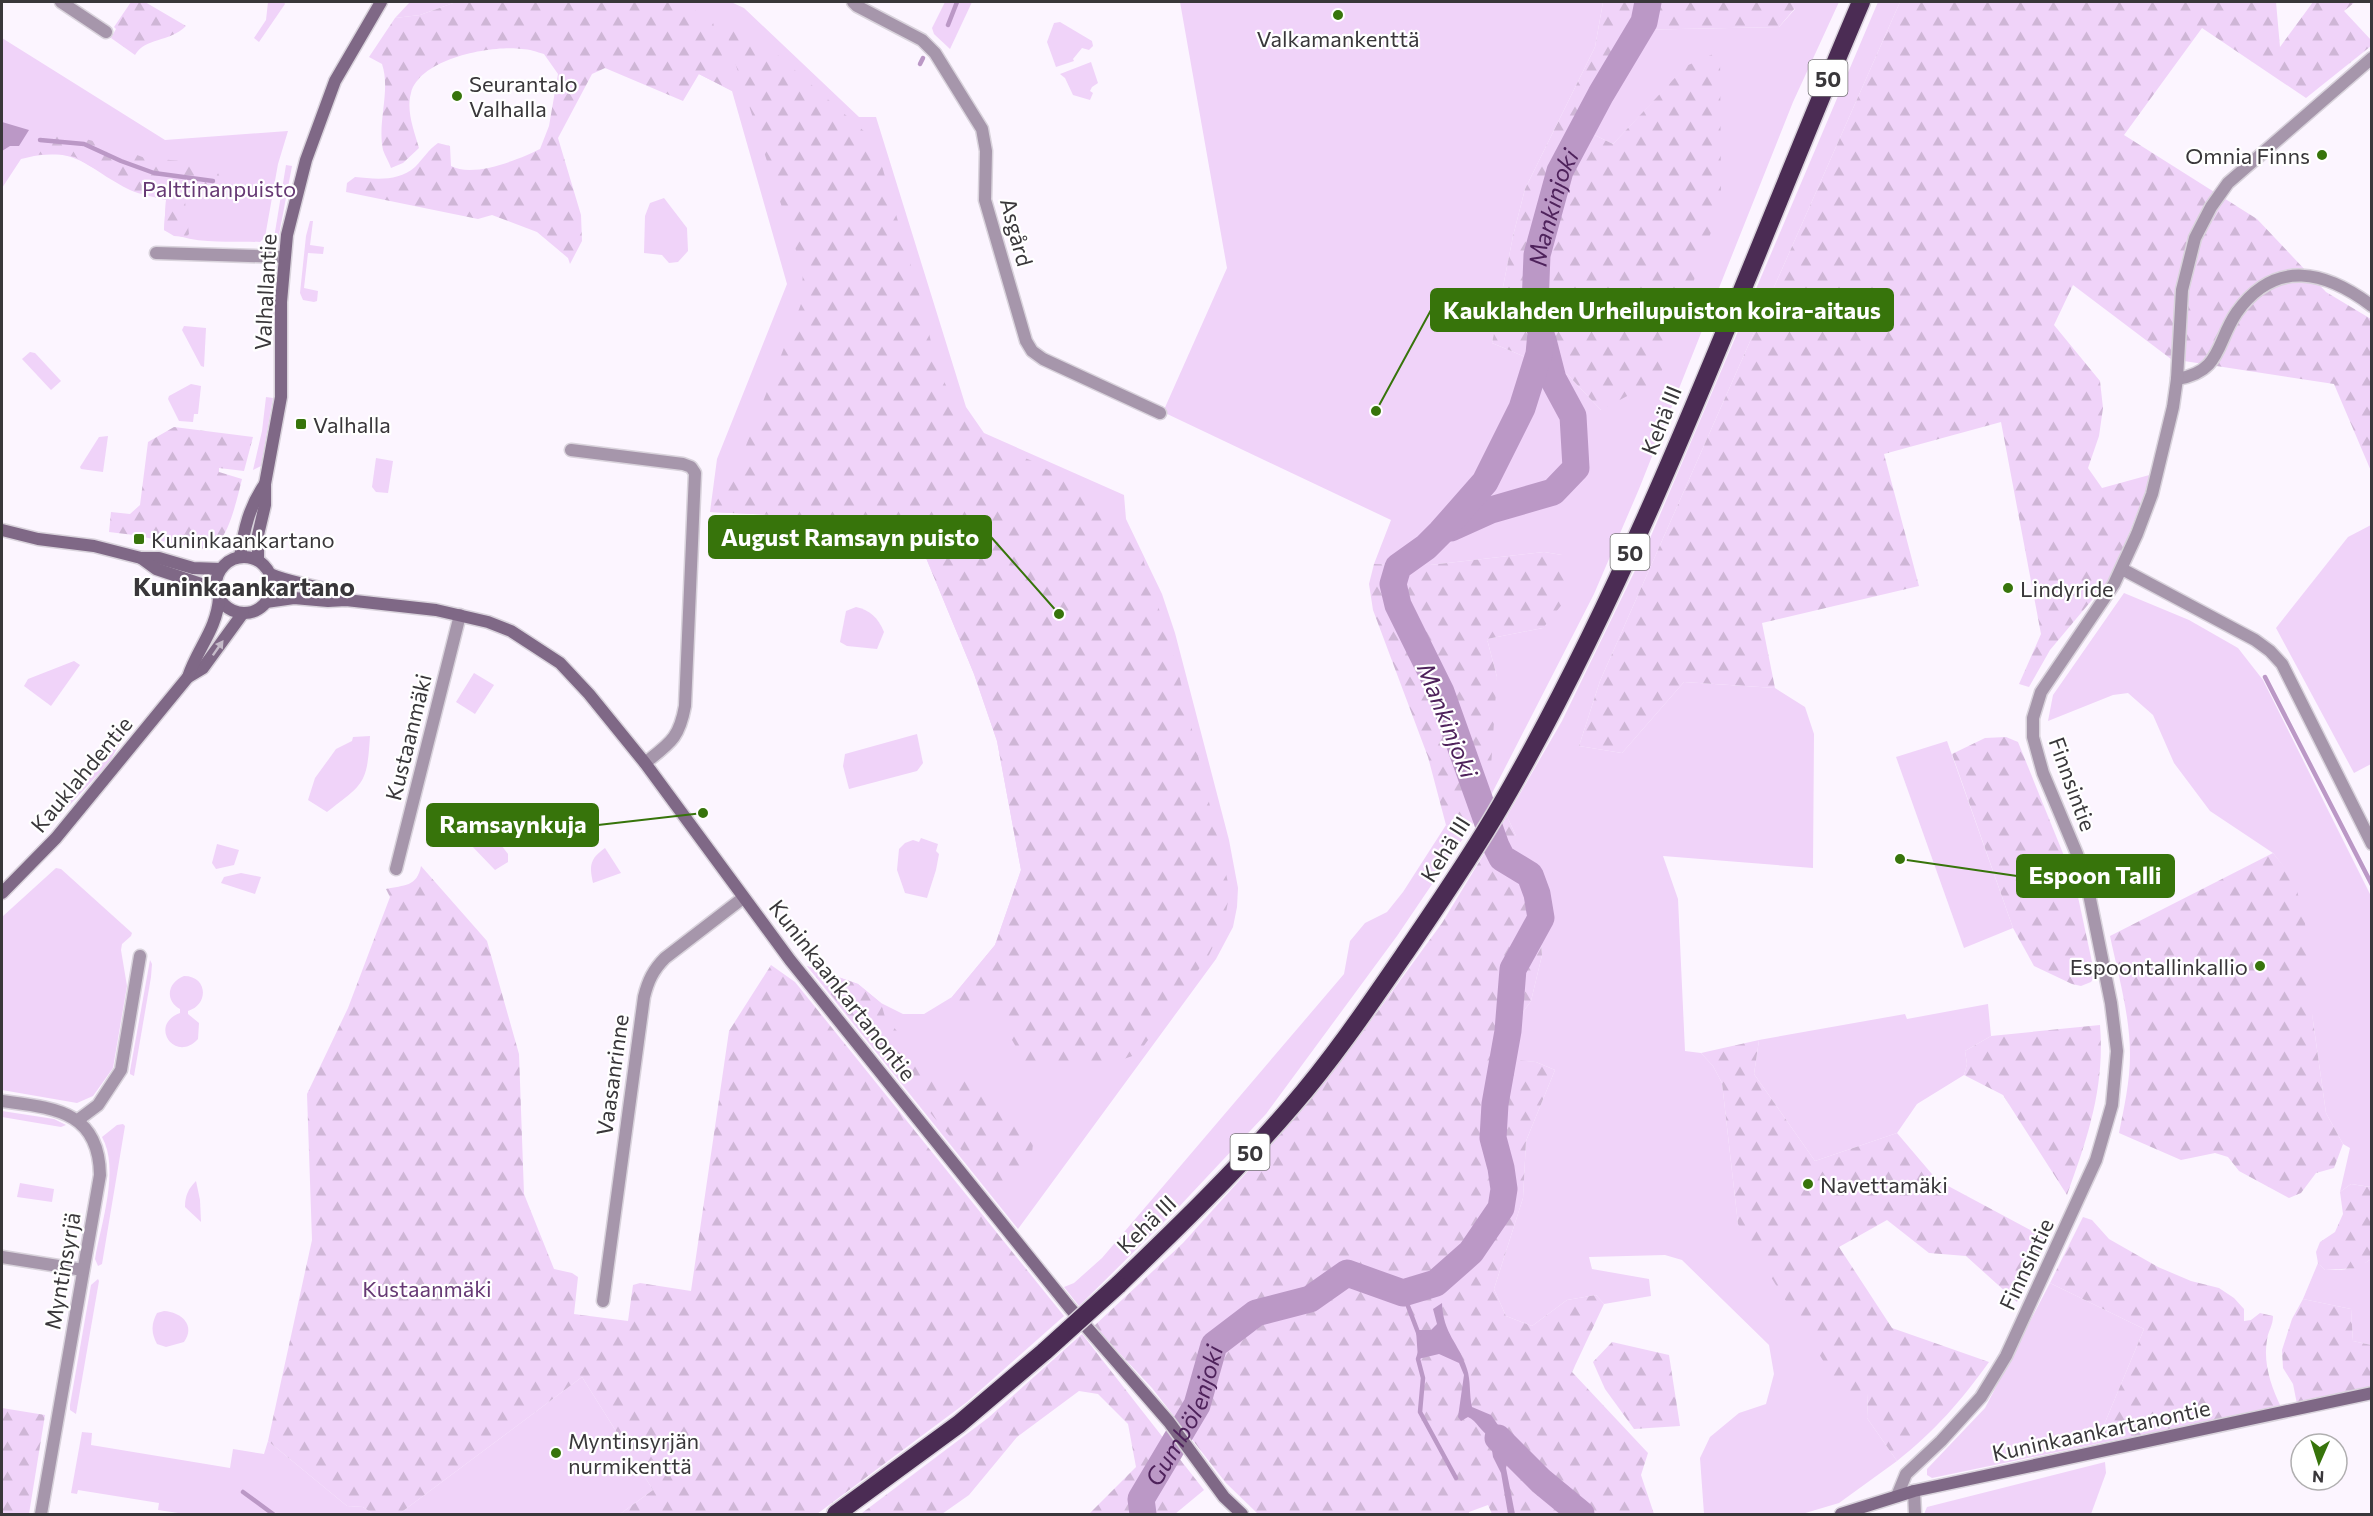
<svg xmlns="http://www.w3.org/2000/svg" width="2373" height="1516" font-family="Commissioner,sans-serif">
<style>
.green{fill:#f0d3f9}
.forest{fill:url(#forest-firs)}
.water{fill:#bb98c6}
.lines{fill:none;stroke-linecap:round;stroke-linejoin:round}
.stream{stroke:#bb98c6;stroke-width:4.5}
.river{stroke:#bb98c6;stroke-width:27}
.street-casing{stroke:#d9d3dc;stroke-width:15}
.secondary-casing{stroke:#d9d3dc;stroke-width:15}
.highway-casing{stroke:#d9d3dc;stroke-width:21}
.street{stroke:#a696ab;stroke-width:12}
.secondary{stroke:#7f6886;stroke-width:12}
.highway{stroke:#4b2c54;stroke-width:18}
.highway-bridge-casing{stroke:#d9d3dc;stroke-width:21;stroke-linecap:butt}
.highway-bridge{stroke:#4b2c54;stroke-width:18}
.oneway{fill:#c5bbc9}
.poi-dot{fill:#37740b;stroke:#fff;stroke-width:2}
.labels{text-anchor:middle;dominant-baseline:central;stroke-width:4.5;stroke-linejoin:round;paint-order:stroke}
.shield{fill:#fff;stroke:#747375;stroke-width:1.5}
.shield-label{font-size:21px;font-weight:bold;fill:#39373a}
.poi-label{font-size:22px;fill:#39373a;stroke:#fff;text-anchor:start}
.park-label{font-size:22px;fill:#663974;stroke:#fff}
.street-label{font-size:22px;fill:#39373a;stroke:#fff}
.water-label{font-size:24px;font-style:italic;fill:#4e225b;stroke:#fff}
.quarter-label{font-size:26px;font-weight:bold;fill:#39373a;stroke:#fff}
.leader{fill:none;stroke:#37740b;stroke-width:2}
.callout-dot{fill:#37740b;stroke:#fff;stroke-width:2}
.callout{fill:#37740b;stroke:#37740b;stroke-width:2}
.callout-label{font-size:24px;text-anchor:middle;font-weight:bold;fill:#fff}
</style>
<defs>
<pattern id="forest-firs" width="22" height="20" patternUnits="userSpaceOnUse" patternTransform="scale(1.5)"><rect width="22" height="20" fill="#f0d3f9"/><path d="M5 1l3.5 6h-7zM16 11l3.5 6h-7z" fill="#cfb6d6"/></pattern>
</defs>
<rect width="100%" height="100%" fill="#fcf5ff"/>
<g class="green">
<path d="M268 2H284L285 4 259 42 254 38 266 20Z"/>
<path d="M410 2H456L420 15 395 18Z"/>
<path d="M570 2H731L744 8 859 117H876L966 407 984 433 1124 495 1126 519 1162 594 1175 633 1229 840 1238 888 1237 907 1233 927 1216 959 1018 1229 807 966 858 984 881 1003 903 1014H924L952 997 995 945 1021 870 997 741 974 674 924 553 905 521 710 512 717 459 787 284 732 91 568 7Z"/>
<path d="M945 2H972L950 49 934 34 932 28Z"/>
<path d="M1180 2H1603L1595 47 1525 189 1513 236 1492 343 1568 375 1601 410 1719 93V52L1686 67 1613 144 1578 127 1630 30 1779 27 1795 9 1792 2H1839L1793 102 1639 489 1594 594 1487 803 1397 936 1266 1114 1175 1211 1079 1306 1064 1287 1074 1283 1102 1258 1344 974 1350 941 1365 923 1387 912 1403 892 1446 825 1458 830 1497 677 1487 639 1543 628 1562 555 1544 552 1430 565 1374 564 1391 520 1163 412 1227 268Z"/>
<path d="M1878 2H1900L1600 681 1579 746 1622 753 1684 682 1775 688 1805 707 1814 734 1813 868 1663 856 1678 899 1685 1051 1701 1053 1713 1066 1722 1083 1738 1224 1868 1393 1867 1418 1897 1461 1839 1503 1802 1514H1704L1700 1458 1710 1437 1739 1413 1766 1404 1774 1374 1769 1345 1682 1260 1665 1255 1589 1257 1592 1269 1649 1279 1651 1296 1604 1304 1596 1295 1567 1300 1532 1326 1506 1316 1494 1289 1523 1198 1526 1141 1555 1070 1536 1062 1509 1060 1512 1027 1531 1001 1542 955 1540 932 1549 914 1535 865 1516 852V836L1507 816 1562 721 1645 550Z"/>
<path d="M1060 22 1092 41 1093 46 1089 50 1082 48 1073 59 1074 61 1056 67 1047 42 1054 23Z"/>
<path d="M2 38 165 140 288 131 278 164 265 237 260 242C229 241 192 245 164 230L166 200C155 197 141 195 130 190 84 167 77 144 21 159L2 188Z"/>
<path d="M1091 62 1098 83 1092 87 1090 91 1093 93 1090 100 1073 95 1065 78 1060 74Z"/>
<path d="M286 165 292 166 278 240 274 238Z"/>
<path d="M664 198 687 228 688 251 678 262 669 263 662 255 644 253 645 216 650 203Z"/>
<path d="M310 221H313L310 245 324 247 323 254 308 253 304 288 318 291 317 301 314 302 303 300 300 293 306 236Z"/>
<path d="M184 326 206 328 204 367 201 366 182 330Z"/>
<path d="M30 352 35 353 61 381 51 390 22 359Z"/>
<path d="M191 384 201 386 198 414H194L193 422 179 421 168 399 169 396Z"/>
<path d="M266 397 273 398 261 466 253 470 262 431Z"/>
<path d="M108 436 103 472 81 469 80 467 99 437Z"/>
<path d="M376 458 393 461 388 493 376 492 372 487Z"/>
<path d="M2371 525V764L2354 773 2276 628 2348 537Z"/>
<path d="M2124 593 2189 620 2238 648 2263 680 2371 896V1187L2351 1184 2340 1192 2350 1148 2343 1144 2326 1113 2293 879 2273 853 2210 811 2174 763 2153 715 2128 693 2113 695 2048 721 2053 695Z"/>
<path d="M856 607C869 610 878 617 884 632L877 649 847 646 840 642 846 611Z"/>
<path d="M74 661 80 665 51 706 24 686 28 679Z"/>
<path d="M474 673 494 685 475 714 456 702Z"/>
<path d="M126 728 127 730 109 763 60 815 58 813 93 773 120 729Z"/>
<path d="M917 734 923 763 917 771 849 789 843 766 845 754Z"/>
<path d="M370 736C367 785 364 783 327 812L308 800 315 778 331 756 336 749 352 741 353 737Z"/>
<path d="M1947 741 2013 928 1964 948 1896 757Z"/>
<path d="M488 828 508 854V862L495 870 470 844Z"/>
<path d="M921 838 938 844 936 851 939 854 936 870 927 898 905 893 897 870 899 849 905 843 913 840 919 842Z"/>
<path d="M217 844 239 850 234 865 216 869 212 863Z"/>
<path d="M605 848 621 873 593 883C589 865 590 859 605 848Z"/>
<path d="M56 868 61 869 132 933 131 936 122 944 121 950 127 986 113 1068 93 1096 77 1103 2 1090V917Z"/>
<path d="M241 873 261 877 255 894 221 883 224 877Z"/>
<path d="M150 960 152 964 151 977 134 1076 130 1074V1071Z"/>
<path d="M184 976C208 976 209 1005 188 1011V1014L199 1023 198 1039C175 1064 148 1025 180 1013V1009C164 1000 168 982 184 976Z"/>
<path d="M1988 1004 1991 1036 1965 1051 1967 1064 1964 1075 1917 1104 1897 1133 1815 1161 1754 1074 1759 1040 1905 1014 1907 1019Z"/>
<path d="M2 1111 54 1119 66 1125 61 1127 2 1117Z"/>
<path d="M123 1124 125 1126 102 1264 98 1266 95 1259C101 1224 120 1169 102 1137L117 1125Z"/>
<path d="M196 1181 200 1200 201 1222 185 1207C185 1196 188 1189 196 1181Z"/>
<path d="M20 1183 54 1189 52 1202 17 1197Z"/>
<path d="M2371 1259V1345L2353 1341 2351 1309 2303 1299 2318 1263 2325 1270C2345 1270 2355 1270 2371 1259Z"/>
<path d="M98 1279 99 1281 76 1414 70 1410V1405L91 1285Z"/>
<path d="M2050 1283 2144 1329 2096 1444 1932 1478 1927 1475V1469L1985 1408Z"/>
<path d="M164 1311C181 1312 196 1325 184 1342L166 1347 157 1344C151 1333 151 1324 157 1313Z"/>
<path d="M582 1377 653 1490 620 1514H399Z"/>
<path d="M82 1432 92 1433 91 1445 230 1468 233 1449 264 1454 268 1441 347 1506 363 1507 373 1514H185L158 1510 159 1503 78 1490 77 1494 71 1493Z"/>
<path d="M2105 1462 2106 1473 2091 1514H1924L1927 1507Z"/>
</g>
<g class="forest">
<path d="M131 2H145L186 26C168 43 146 37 135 55L111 38 116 29 114 27Z"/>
<path d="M456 2H678L712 19 732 91 699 74 683 101 605 68 592 74 558 138 581 215 582 241 570 264 568 258 537 232 492 215 478 219 346 192 347 183 355 177C375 179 398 182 415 167 423 159 428 150 438 143L450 146 451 166C473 178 518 160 540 149L549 126 558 74 544 54C537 52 529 49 522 49 492 45 420 58 411 93 406 111 414 130 419 148L403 163 391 168C389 162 385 156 383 150 377 122 391 91 382 64L369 57 395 18 420 15Z"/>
<path d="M1603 2H1792L1795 8 1779 27 1630 30 1578 127 1613 144 1686 66 1720 51 1721 204 1659 379 1601 410 1568 375 1492 343 1513 236 1525 189 1595 47Z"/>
<path d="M1900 2H2276L2280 47 2313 2H2355L2344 11 2371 40V46L2306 98 2202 28 2124 135 2257 219 2326 292 2371 319V471L2334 384 2171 359 2073 285 2054 325 2100 381 2103 408 2099 436 2088 468 2102 488 2153 474 2112 576 2050 650 2029 687 2019 684 2041 634 2001 422 1884 454 1919 586 1762 623 1775 688 1684 682 1622 753 1579 746 1600 681Z"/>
<path d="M732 28 746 31 772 50 866 133 877 149 922 304 937 367 957 408 990 444 1030 460 1089 492 1122 521 1141 553 1176 662 1230 891 1224 923 1209 955 1138 1054 1101 1067 1068 1063 1026 1064 987 997 964 1014 952 997 995 945 1021 870 997 741 974 674 924 553 905 521 710 512 738 466 801 304 803 272 729 44 728 36Z"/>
<path d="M48 132 78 137 116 147 145 158 183 161 215 166 221 180 211 190 188 196 185 202 189 234 186 237 174 236 164 230 166 200 133 191 75 157 60 154 34 155 44 135Z"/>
<path d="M174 427 253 437 244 471 219 468V472L242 479C238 495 230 532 218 542 213 546 206 548 200 549L134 535 109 532 111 512 130 514 140 505 148 442Z"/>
<path d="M1544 552 1562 555 1568 597 1543 628 1487 639 1497 677 1491 767 1458 830 1446 825 1428 757 1373 610 1369 584 1374 564 1430 565Z"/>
<path d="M2006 737 2018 742 2075 883 2095 976 2091 982 2081 986 2072 984 2034 966 2013 928 1952 754 1985 738Z"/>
<path d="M1507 816 1516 836V852L1535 865 1547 887 1549 914 1540 932 1542 955 1531 1001 1512 1027 1509 1059 1536 1062 1555 1070 1526 1141 1523 1198 1494 1289 1506 1316 1532 1326 1567 1300 1596 1295 1604 1304 1572 1372 1648 1453 1641 1475 1654 1514H1492L1488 1505 1469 1512V1514H1258L1226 1483 1152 1388 1094 1326 1183 1243 1248 1171 1359 1037 1442 923Z"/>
<path d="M2273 853 2294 879 2305 922 2313 1021 2326 1113 2343 1144 2334 1168 2316 1173 2301 1193 2289 1198 2239 1171 2228 1157 2215 1153 2181 1160 2119 1133C2124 1108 2130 1081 2130 1055 2130 1015 2118 974 2110 936Z"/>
<path d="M421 866 487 941 519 1054 524 1194 554 1269 572 1273 578 1277 574 1314 628 1321 633 1285 640 1283 691 1291 729 1031 771 965 795 982 1064 1316 967 1402 817 1514H620L653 1490 582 1377 399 1514H373L363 1507 347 1506 268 1441 312 1240 307 1094 348 1008 390 897 386 889C404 885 417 887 421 866Z"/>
<path d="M807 966 858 984 881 1003 885 1017 936 1077H969L1033 1144 1030 1171 1000 1196Z"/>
<path d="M2100 1025C2105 1087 2088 1137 2067 1195L2003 1095 1964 1075 1967 1064 1965 1051 1991 1036Z"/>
<path d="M1759 1040 1754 1074 1815 1161 1897 1133 1937 1180 2047 1239 2017 1302 1966 1256 1929 1253 1887 1220 1839 1247 1892 1328 1989 1362C1961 1401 1935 1431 1897 1461L1867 1418 1868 1393 1842 1391 1738 1224 1722 1083 1713 1066 1701 1053Z"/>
<path d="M2351 1184 2370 1187 2371 1185V1259L2358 1268 2325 1270 2318 1263 2316 1252 2320 1242 2335 1232 2343 1214 2340 1192Z"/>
<path d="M2083 1217 2092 1220 2109 1239 2158 1267 2191 1281 2219 1288 2234 1298 2244 1309V1321L2251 1320 2260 1313 2273 1316C2273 1326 2268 1331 2267 1340 2263 1363 2271 1386 2281 1407L2096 1444 2144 1329 2050 1283Z"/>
<path d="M2303 1299 2351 1309 2353 1341 2371 1345V1387L2297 1404 2293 1384 2283 1368 2282 1350 2292 1319Z"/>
<path d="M1082 1334 1204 1490 1175 1514H1089L1136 1467 1128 1424 1098 1394 1079 1391 1017 1437 969 1495 942 1514H865L862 1513 988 1418Z"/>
<path d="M1612 1342 1669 1355 1680 1426 1634 1429 1605 1389 1593 1362Z"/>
<path d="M2 1408 45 1415 29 1514H2Z"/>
</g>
<g class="water">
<path d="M2 122 29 130 19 146H10L2 151Z"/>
<path d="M1442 1303C1443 1334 1459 1343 1467 1369 1471 1381 1469 1394 1472 1407L1491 1415 1510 1442 1536 1463 1557 1485 1577 1498 1583 1509 1592 1514C1563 1515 1533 1503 1533 1470L1528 1465 1508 1460 1506 1468 1515 1514H1508L1501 1473 1493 1457 1490 1437C1481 1432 1477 1421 1468 1417L1461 1421 1458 1417 1464 1375 1459 1363 1439 1354 1418 1359 1416 1330H1431L1437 1324 1433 1309Z"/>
</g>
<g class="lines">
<g class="stream">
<path d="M948 25 957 2"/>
<path d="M920 64 923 58"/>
<path d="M40 140 84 144 121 161 154 173 213 181"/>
<path d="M2265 677 2372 885"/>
<path d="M1403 1293 1419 1335"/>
<path d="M1420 1353 1418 1359 1423 1378 1420 1412 1456 1478"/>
<path d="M243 1492 273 1514"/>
</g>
<g class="river">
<path d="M1451 528 1491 510 1553 492 1576 468 1573 416 1553 379 1543 340"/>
<path d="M1498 1438 1541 1481 1581 1514"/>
<path id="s1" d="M1143 1514 1141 1499 1197 1405 1214 1345 1256 1313 1310 1299 1347 1273 1403 1293 1436 1283 1471 1252 1501 1208 1504 1189 1501 1168 1493 1138 1495 1104 1508 1031 1513 969 1541 918 1537 894 1530 875 1502 858 1496 846 1441 692 1398 605 1393 584 1398 567 1426 547 1441 532 1485 482 1522 408 1539 354 1541 333 1535 305 1537 255 1560 171 1601 94 1644 22 1648 2"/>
</g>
<defs>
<g id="street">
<path d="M61 2 106 32"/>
<path d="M853 2 857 6 922 40 935 53 982 129 986 151 985 200 1026 341 1032 351 1043 359 1160 413"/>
<path d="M156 253 284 257"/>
<path d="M2177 379C2222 372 2216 342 2237 312 2276 258 2326 271 2372 306"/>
<path d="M571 450 683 464 691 467 695 473 685 706C679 739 670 743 645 763"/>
<path d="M2122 569 2255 640 2270 651 2282 664 2372 844"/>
<path d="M396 869 460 615"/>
<path d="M2 1101C53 1108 99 1110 100 1175L41 1514"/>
<path d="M78 1120 98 1105 121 1070 140 956"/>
<path d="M2 1257 83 1270"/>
<path d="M603 1301 644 997C648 981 653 970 665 958L743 898"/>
<path d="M1914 1491 1915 1514"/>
<path d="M1897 1496 1906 1474 1941 1441 1981 1397 2006 1356 2096 1160 2112 1105 2117 1051 2111 1003 2089 894 2077 854 2043 773 2033 737V718L2041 692 2114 584 2137 534 2152 494 2173 407 2177 379 2182 290 2195 238 2211 207 2228 183 2372 58"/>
</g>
<g id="secondary">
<path d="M2 530 38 539 94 546 141 558H159L193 568 220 569"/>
<circle cx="244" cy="585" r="28"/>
<path d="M240 557C244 529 249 507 265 484"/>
<path d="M141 558 156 569 216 589"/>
<path d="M258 560V535L265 505V484L281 397V302L287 235 306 160 335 81 381 2"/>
<path d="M270 574C295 585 322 584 346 600"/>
<path d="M266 602 294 598 328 601 346 600 436 610 488 622 511 631 560 663 589 694 645 763 790 960 1070 1308 1169 1422 1224 1497 1242 1514"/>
<path d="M188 677 203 668 243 613"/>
<path d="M2 893 56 838 188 677C197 649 217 629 219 598"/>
<path d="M1841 1514 1914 1491 2372 1393"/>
</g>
<g id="highway">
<path d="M1118 1285C1177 1228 1237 1170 1291 1107 1332 1060 1368 1007 1403 956 1437 906 1471 857 1501 805 1648 550 1746 271 1861 2"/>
<path d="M836 1514 959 1424 1045 1351"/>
</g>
</defs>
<use href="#street" class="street-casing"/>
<use href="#secondary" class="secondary-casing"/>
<use href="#highway" class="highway-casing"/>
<use href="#street" class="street"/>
<use href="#secondary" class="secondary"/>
<use href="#highway" class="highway"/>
<defs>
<path id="highway-bridge" d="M1045 1351 1118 1285"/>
</defs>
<use href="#highway-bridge" class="highway-bridge-casing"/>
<use href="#highway-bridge" class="highway-bridge"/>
</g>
<defs><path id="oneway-solid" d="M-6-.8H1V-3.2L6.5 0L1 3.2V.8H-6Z" transform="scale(1.5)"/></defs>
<use class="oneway" href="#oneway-solid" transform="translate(218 648) rotate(-55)"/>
<g class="poi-dot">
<circle cx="1338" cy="15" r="6"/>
<circle cx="457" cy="96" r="6"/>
<circle cx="2322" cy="155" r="6"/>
<rect x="295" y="418" width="12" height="12" rx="3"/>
<rect x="133" y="533" width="12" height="12" rx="3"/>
<circle cx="2008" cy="588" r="6"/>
<circle cx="2260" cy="966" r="6"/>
<circle cx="1808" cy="1184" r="6"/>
<circle cx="556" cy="1453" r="6"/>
</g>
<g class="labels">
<g class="shield">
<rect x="1808.5" y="60" width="39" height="36" rx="4.5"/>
<rect x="1610.5" y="534" width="39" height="36" rx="4.5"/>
<rect x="1230.5" y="1134" width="39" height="36" rx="4.5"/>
</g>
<g class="shield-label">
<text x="1828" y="78">50</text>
<text x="1630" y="552">50</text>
<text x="1250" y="1152">50</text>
</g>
<g class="poi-label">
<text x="1338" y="38" text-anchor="middle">Valkamankenttä</text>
<text x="469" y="83">Seurantalo<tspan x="469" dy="25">Valhalla</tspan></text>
<text x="2310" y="155" text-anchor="end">Omnia Finns</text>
<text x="313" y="424">Valhalla</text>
<text x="151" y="539">Kuninkaankartano</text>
<text x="2020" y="588">Lindyride</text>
<text x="2248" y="966" text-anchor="end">Espoontallinkallio</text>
<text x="1820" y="1184">Navettamäki</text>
<text x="568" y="1440">Myntinsyrjän<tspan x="568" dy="25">nurmikenttä</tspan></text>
</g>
<g class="park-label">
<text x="219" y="188">Palttinanpuisto</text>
<text x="427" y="1288">Kustaanmäki</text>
</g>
<g class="street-label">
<text transform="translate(1017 232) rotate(75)">Asgård</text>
<text transform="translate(265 292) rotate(-87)">Valhallantie</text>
<text transform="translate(1661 420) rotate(-68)">Kehä III</text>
<text transform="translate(408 737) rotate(-76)">Kustaanmäki</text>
<text transform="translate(81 774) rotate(-50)">Kauklahdentie</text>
<text transform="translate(2073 784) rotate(70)">Finnsintie</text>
<text transform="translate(1445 849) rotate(-58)">Kehä III</text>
<text transform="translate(843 990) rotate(52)">Kuninkaankartanontie</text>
<text transform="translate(612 1075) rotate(-82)">Vaasanrinne</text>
<text transform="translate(1146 1224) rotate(-44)">Kehä III</text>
<text transform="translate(2026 1264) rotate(-65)">Finnsintie</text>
<text transform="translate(62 1271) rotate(-80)">Myntinsyrjä</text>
<text transform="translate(2101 1430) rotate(-12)">Kuninkaankartanontie</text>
</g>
<g class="water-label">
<text stroke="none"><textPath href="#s1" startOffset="1636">Mankinjoki</textPath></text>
<text transform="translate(1448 720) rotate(68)">Mankinjoki</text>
<text stroke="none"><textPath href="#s1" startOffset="110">Gumbölenjoki</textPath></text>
</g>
<g class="quarter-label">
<text x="244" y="585">Kuninkaankartano</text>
</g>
</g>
<path class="leader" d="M1376 411L1431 310M1059 614L991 537M703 813L598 825M1900 859L2017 876"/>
<g class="callout-dot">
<circle cx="1376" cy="411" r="6"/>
<circle cx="1059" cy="614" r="6"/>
<circle cx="703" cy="813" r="6"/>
<circle cx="1900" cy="859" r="6"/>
</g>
<g class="callout">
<rect x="1431" y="289" width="462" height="42" rx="6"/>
<rect x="709" y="516" width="282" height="42" rx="6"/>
<rect x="427" y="804" width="171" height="42" rx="6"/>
<rect x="2017" y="855" width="157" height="42" rx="6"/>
</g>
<g class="callout-label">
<text x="1662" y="319">Kauklahden Urheilupuiston koira-aitaus</text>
<text x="850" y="546">August Ramsayn puisto</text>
<text x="513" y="833">Ramsaynkuja</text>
<text x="2095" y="884">Espoon Talli</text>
</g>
<rect width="2373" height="1516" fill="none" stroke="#39373a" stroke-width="6"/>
<g transform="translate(2319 1462) rotate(183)"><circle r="28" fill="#ffffff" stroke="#b0afb0" stroke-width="1.5"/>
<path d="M0-4.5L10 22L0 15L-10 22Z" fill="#37740b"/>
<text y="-9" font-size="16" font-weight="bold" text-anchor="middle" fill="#39373a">N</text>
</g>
</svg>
